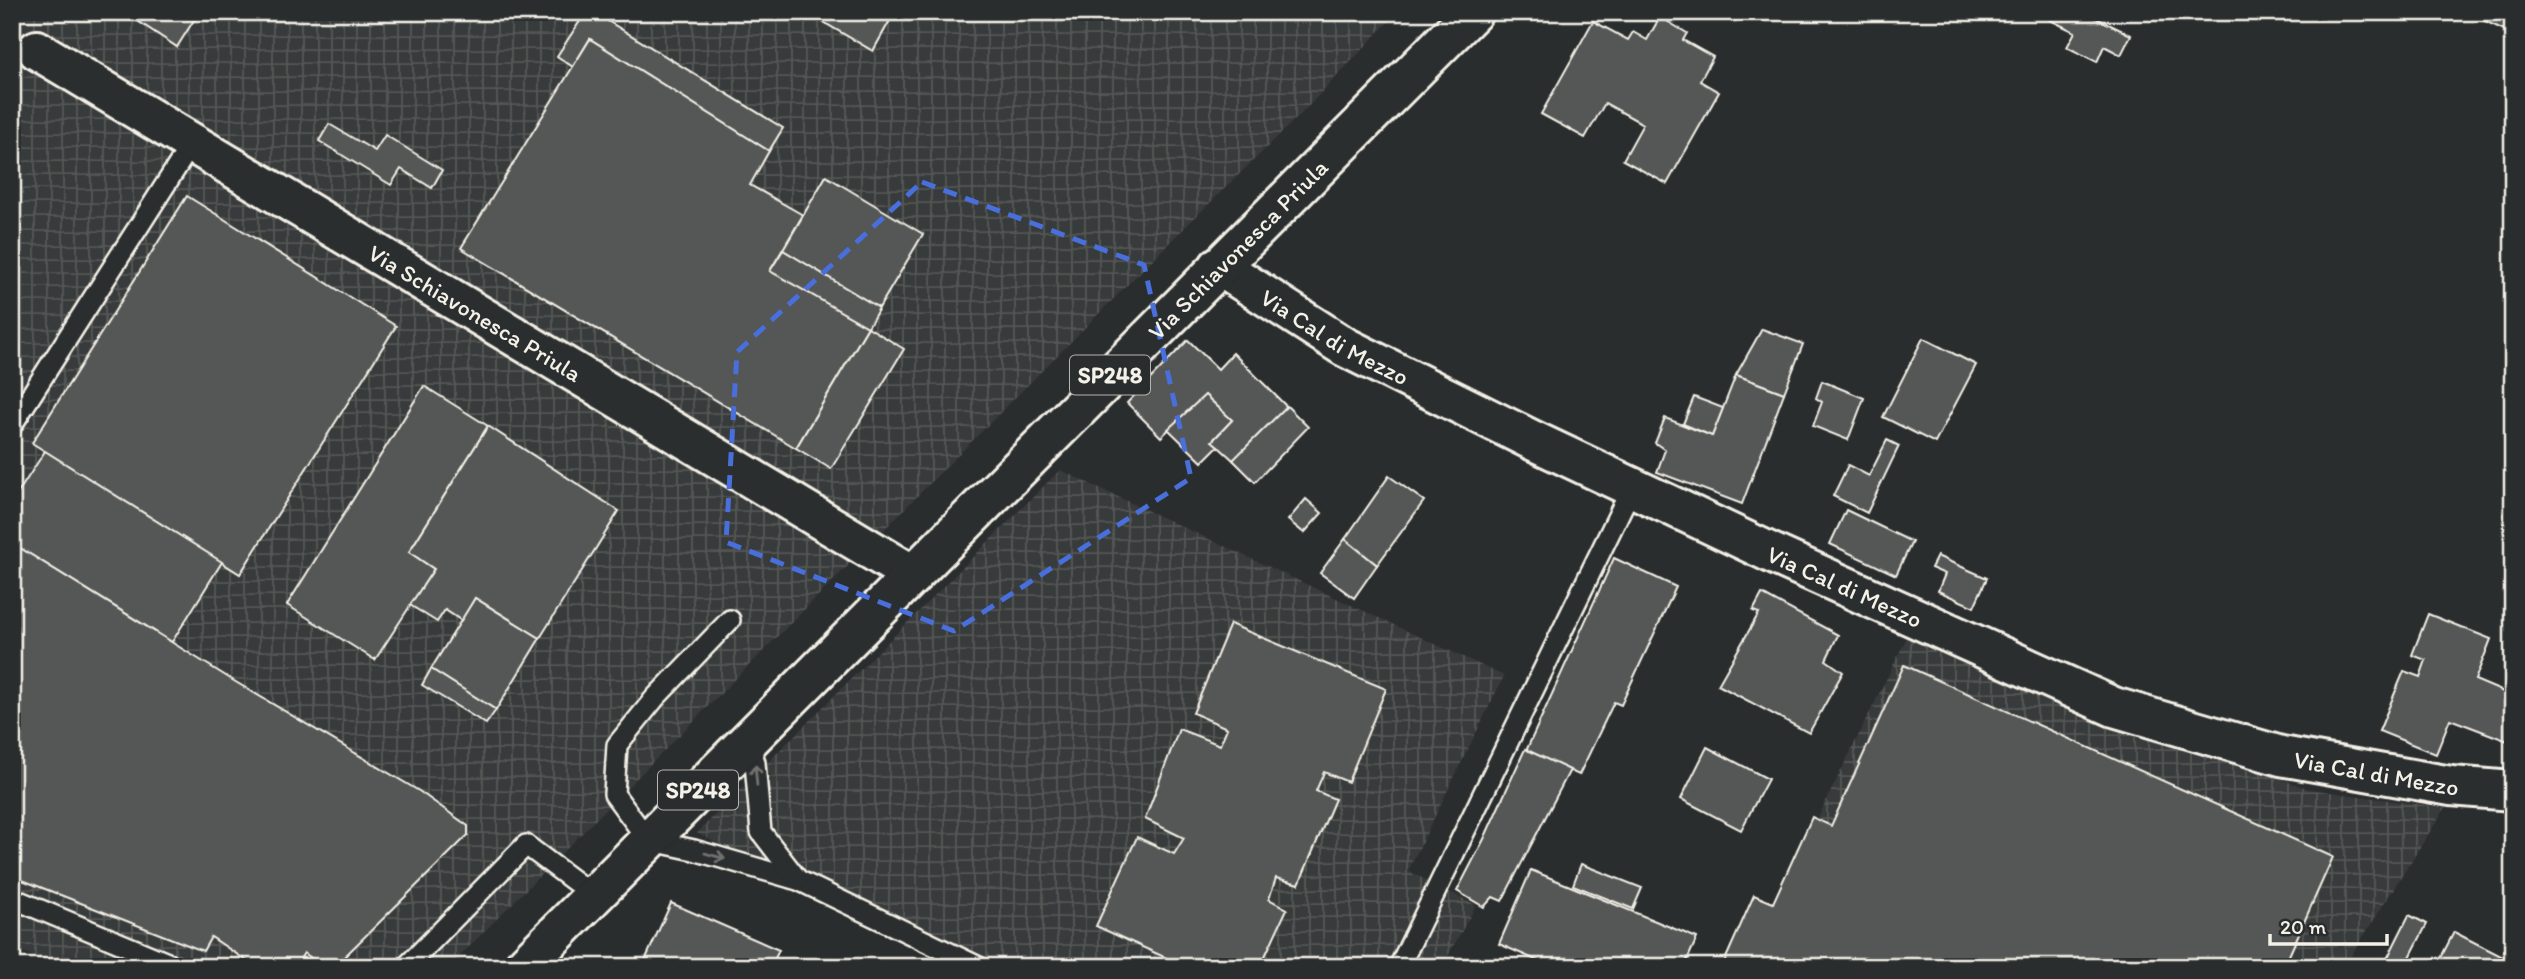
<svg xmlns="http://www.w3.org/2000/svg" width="2525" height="979" font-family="Itim,sans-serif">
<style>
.industrial{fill:url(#industrial-grid)}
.building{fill:#555756;stroke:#f4f1e8;stroke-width:2}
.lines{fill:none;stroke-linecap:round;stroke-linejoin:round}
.service-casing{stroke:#f4f1e8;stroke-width:24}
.minor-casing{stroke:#f4f1e8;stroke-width:44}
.tertiary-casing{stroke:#f4f1e8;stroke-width:44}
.primary-casing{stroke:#f4f1e8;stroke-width:44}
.service{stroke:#2a2d2e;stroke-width:19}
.minor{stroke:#2a2d2e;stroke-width:38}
.tertiary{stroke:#2a2d2e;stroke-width:38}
.primary{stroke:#2a2d2e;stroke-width:38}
.oneway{stroke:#71726f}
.marked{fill:none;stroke:#486fdb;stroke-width:5;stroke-dasharray:14 9;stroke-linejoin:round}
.labels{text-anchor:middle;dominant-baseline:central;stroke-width:5;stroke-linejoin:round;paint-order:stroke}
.shield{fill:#2a2d2e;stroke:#b7b6b0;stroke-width:2}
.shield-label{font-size:23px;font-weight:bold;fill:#f4f1e8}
.street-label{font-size:24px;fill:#f4f1e8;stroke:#2a2d2e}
</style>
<defs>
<pattern id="industrial-grid" width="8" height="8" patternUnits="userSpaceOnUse" patternTransform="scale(1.75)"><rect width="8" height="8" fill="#373a3a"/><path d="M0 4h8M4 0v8" fill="none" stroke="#555756"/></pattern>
</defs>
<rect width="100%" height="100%" fill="#2a2d2e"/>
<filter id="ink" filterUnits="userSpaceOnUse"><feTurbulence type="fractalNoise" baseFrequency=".0143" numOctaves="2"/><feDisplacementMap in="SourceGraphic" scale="14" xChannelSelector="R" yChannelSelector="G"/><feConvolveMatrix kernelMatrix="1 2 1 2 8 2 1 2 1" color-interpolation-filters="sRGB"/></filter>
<g filter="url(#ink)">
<g class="industrial">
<path d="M30 12H625L634 18 638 12H1398L1302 113 1172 240 449 967H57L12 947V38Z"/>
<path d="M1060 470 1504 676 1408 871 1476 905 1442 967H957L697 833Z"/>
<path d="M1911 629 2150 732 2309 789 2445 808 2351 956 2325 967H1744Z"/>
</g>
<g class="building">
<path d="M124 12H199L177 47Z"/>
<path d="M586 12H593L783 128 769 151 590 39 573 67 557 56Z"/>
<path d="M806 12H888L893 15 873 51Z"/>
<path d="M2051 12H2084L2131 35 2121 55 2104 46 2097 62 2067 47 2075 32 2048 19Z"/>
<path d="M2465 12H2513V34Z"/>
<path d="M1660 17 1687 33 1683 40 1713 57 1700 81 1719 92 1667 184 1623 160 1643 124 1605 103 1585 138 1541 114 1593 21 1628 40 1633 32 1647 40Z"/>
<path d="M590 39 769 151 750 185 803 215 770 271 868 327 796 448 461 248Z"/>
<path d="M329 124 375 151 385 135 442 170 432 188 401 169 391 185 319 141Z"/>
<path d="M826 176 923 234 879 308 783 250Z"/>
<path d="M187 196 396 326 240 574 32 443Z"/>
<path d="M783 250 879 308 868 327 770 271Z"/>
<path d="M868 327 904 349 831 469 796 448Z"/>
<path d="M1762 329 1803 344 1784 393 1736 375Z"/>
<path d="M1923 338 1976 365 1935 443 1883 417Z"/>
<path d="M1188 340 1218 369 1233 353 1295 415 1242 468 1212 441 1232 420 1205 395 1161 437 1127 403Z"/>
<path d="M1736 375 1784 393 1742 504 1657 472 1665 450 1655 443 1665 418 1712 436Z"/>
<path d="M1822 381 1864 398 1848 440 1813 426 1822 402 1816 398Z"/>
<path d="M424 386 488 426 409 552 434 569 375 660 287 605Z"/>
<path d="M1205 395 1232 420 1212 441 1218 446 1202 462 1168 429Z"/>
<path d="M1694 397 1723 408 1712 436 1683 424Z"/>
<path d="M1287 406 1308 427 1255 482 1233 460Z"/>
<path d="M488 426 619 511 540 638 475 598 462 621 445 610 437 622 410 605 434 569 409 552Z"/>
<path d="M1887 440 1899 446 1867 513 1833 496 1848 465 1869 476Z"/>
<path d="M45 451 222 562 172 642 12 543V502Z"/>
<path d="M1389 476 1424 501 1377 565 1345 539Z"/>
<path d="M1306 499 1322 513 1304 533 1288 520Z"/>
<path d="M1846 510 1912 542 1896 575 1830 544Z"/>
<path d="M1345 539 1377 565 1354 598 1320 573Z"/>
<path d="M12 543 234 681 419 791 468 826V835L334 967H324L304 953 295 967H256L211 937 203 951 12 876Z"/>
<path d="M1937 556 1987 578 1974 607 1938 591 1945 574 1931 568Z"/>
<path d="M1614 558 1676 587 1621 705 1614 702 1579 775 1526 751Z"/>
<path d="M1762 594 1838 635 1826 660 1843 672 1809 733 1718 685 1759 613 1753 611Z"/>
<path d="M475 598 540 638 496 710 431 669Z"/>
<path d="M2428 614 2491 639 2475 680 2513 696V743L2450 719 2436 754 2379 731 2404 671 2420 677 2426 660 2412 655Z"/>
<path d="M1230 624 1386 689 1348 782 1324 772 1316 791 1335 799 1299 884 1276 878 1269 899 1287 909 1260 967H1186L1096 926 1137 837 1174 854 1184 838 1145 819 1179 729 1220 745 1227 728 1193 713Z"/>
<path d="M1904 665 2333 857 2284 967H1722L1754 895 1773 903 1812 817 1831 826Z"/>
<path d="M431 669 496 710 486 724 422 685Z"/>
<path d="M1707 747 1768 779 1741 830 1681 799Z"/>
<path d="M1525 749 1570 770 1502 901 1493 897 1484 907 1457 891 1484 839Z"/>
<path d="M1581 864 1642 888 1633 909 1573 885Z"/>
<path d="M1531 870 1697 938 1684 967H1552L1499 944Z"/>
<path d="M671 903 779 950 771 967H642Z"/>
<path d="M2409 915 2427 924 2405 967H2383Z"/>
<path d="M2454 932 2513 962V967H2436Z"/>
</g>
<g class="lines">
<defs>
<g id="service">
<path d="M12 425 192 143"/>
<path d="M730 620 655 698 617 745 614 794 648 840 694 850 798 880 979 967"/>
<path d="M749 739 755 763 761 832 798 880"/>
<path d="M12 898 177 967"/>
<path d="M406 967 526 845 594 896"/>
<path d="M1399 967 1632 487"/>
</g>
<g id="minor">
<path id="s1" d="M37 50 913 575"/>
</g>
<g id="tertiary">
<path id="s2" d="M1219 266 1345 347 1532 440 1780 557 2114 707 2281 756 2451 786 2513 791"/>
</g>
<g id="primary">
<path id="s3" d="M523 967 1473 12"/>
</g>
</defs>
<use href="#service" class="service-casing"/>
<use href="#minor" class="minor-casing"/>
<use href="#tertiary" class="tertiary-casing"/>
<use href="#primary" class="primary-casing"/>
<use href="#service" class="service"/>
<use href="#minor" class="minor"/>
<use href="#tertiary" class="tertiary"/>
<use href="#primary" class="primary"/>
</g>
<defs><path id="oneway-shaft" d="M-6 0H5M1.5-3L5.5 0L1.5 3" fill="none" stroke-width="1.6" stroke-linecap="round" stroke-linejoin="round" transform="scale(1.75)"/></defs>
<g class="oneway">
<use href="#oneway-shaft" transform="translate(756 775) rotate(-95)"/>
<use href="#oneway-shaft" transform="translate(715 856) rotate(16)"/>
</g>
</g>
<path class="marked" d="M922 182 1144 265 1191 478 954 631 726 542 737 352Z"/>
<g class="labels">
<g class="shield">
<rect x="1070" y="355.5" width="80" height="39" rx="5"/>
<rect x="658" y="770.5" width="80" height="39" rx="5"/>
</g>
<g class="shield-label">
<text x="1110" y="375">SP248</text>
<text x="698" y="790">SP248</text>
</g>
<g class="street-label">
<text stroke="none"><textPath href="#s3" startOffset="1013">Via Schiavonesca Priula</textPath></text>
<text stroke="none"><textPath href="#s1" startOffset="511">Via Schiavonesca Priula</textPath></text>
<text stroke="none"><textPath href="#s2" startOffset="136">Via Cal di Mezzo</textPath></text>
<text stroke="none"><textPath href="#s2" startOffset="704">Via Cal di Mezzo</textPath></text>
<text stroke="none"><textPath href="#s2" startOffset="1270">Via Cal di Mezzo</textPath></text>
</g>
</g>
<rect width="2525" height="979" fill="none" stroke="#2a2d2e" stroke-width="42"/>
<rect x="21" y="21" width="2483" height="937" fill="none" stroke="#f4f1e8" stroke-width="2.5" filter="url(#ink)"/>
<path d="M2270 934v10h117v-10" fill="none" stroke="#f4f1e8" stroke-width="3.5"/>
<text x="2280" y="934" font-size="21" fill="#f4f1e8" stroke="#2a2d2e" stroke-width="5" paint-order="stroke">20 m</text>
</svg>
